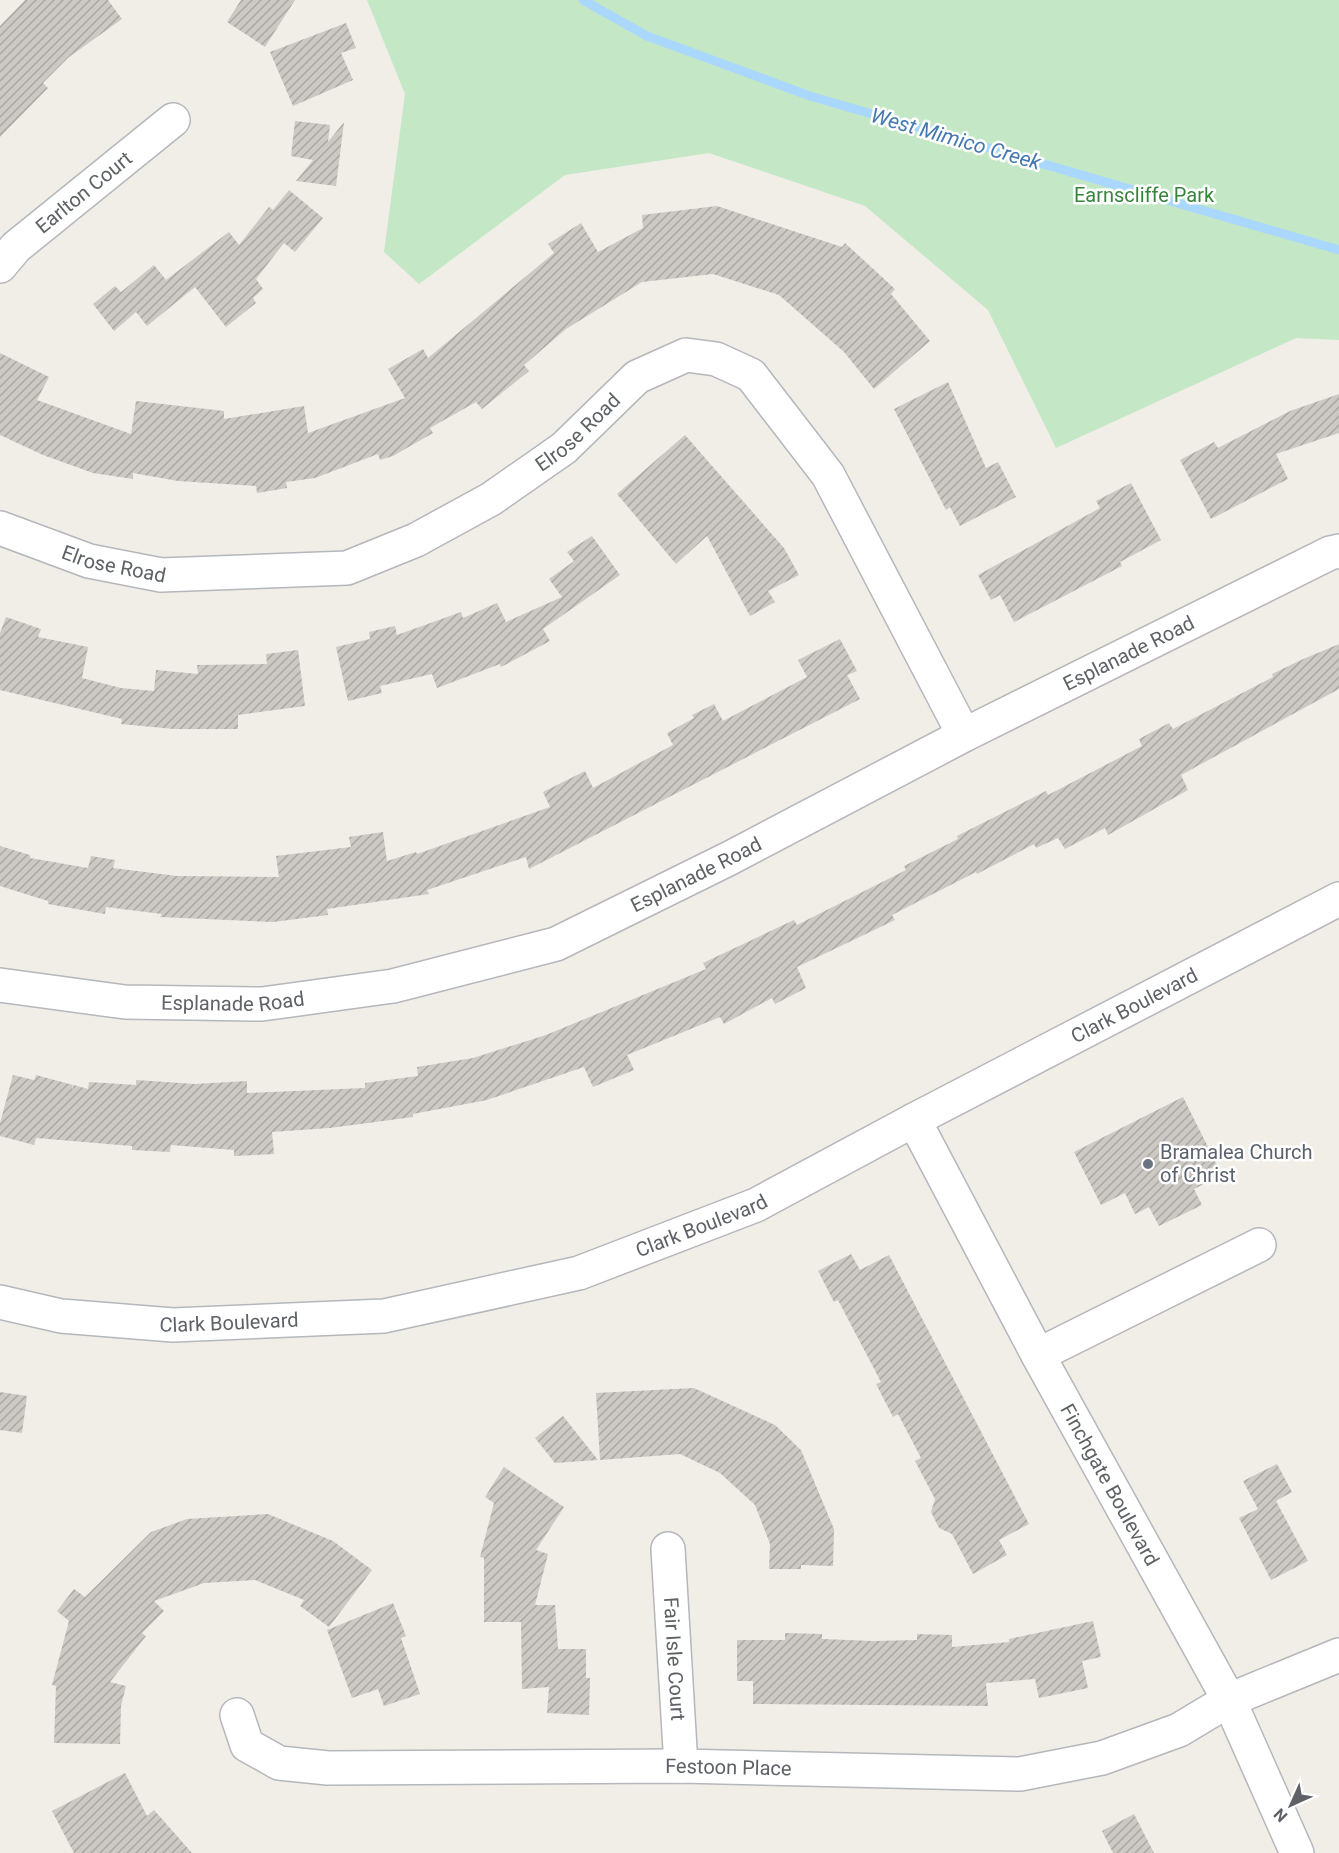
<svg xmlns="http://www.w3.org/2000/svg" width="1339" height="1853" font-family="Roboto,sans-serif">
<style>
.park{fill:#c4e7c5}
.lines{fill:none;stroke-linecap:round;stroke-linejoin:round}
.stream{stroke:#aad8fd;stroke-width:9}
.building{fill:url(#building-hatch)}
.minor-casing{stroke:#b4b7bb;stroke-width:36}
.minor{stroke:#fff;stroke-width:33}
.worship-dot{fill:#6b7280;stroke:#fff;stroke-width:2}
.labels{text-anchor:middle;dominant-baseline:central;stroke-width:5;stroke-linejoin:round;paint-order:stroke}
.street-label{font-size:20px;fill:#5e6267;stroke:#fff}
.park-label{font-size:20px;fill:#37853c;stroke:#fff}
.worship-label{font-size:20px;fill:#5b616d;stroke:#fff;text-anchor:start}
.water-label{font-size:21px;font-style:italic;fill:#4578b0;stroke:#fff}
</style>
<defs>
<pattern id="building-hatch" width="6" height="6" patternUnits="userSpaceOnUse" patternTransform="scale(1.5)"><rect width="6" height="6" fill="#ccc9c4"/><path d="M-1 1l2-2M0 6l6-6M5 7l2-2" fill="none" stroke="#a9a7a3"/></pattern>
</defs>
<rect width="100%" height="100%" fill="#f0eee7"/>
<path class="park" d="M367 0H1339V340L1296 338 1056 448 988 310 865 206 709 153 565 175 419 284 384 252 405 94Z"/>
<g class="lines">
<path class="stream" d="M583 0 647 36 810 96 1339 250"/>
</g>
<g class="building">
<path d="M25 0H108L122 19 69 57 43 83 48 88 0 137V26Z"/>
<path d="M241 0H295L265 47 227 22Z"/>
<path d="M346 23 356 48 341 53 353 80 293 106 270 52Z"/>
<path d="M295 121 330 125 328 142 344 122 336 186 296 181 313 160 291 156Z"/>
<path d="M289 190 323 218 295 252 284 243 256 279 263 289 253 298 256 303 226 327 195 287 147 326 136 312 114 331 93 304 115 286 121 292 154 265 166 280 229 232 239 245 269 207 273 210Z"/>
<path d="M717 206 842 247 845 243 895 289 891 294 930 341 874 389 844 352 779 295 713 274 642 282 566 329 524 365 529 371 482 409 476 402 430 428 433 433 393 456 380 460 378 454 315 478 286 482 287 488 257 493 256 486 178 481 133 473V479L93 473 43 455 0 435V353L49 377 37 400 131 434 136 401 224 411V419L304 406 308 433 405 398 388 369 423 349 428 358 554 253 548 244 581 223 598 252 643 228 642 215Z"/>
<path d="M948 382 986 468 998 462 1016 497 960 526 950 507 946 510 894 409Z"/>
<path d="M1339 394V433L1276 454 1288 479 1211 519 1180 460 1214 442 1218 448 1290 411Z"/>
<path d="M685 435 784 548 799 575 768 591 775 602 750 616 707 536 676 564 617 494Z"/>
<path d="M1131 483 1161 540 1120 562 1122 566 1014 622 1000 595 991 600 978 575 1100 508 1096 501Z"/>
<path d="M592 536 620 575 543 629 550 641 501 667 500 664 437 688 432 674 380 686 382 693 348 701 336 647 370 639 369 632 395 626 397 635 461 612 463 618 497 603 506 622 562 597 549 579 574 561 567 552Z"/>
<path d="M6 617 41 629 38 637 88 647 82 678 121 688 154 691 156 670 198 674 197 665 267 664 266 654 298 650 305 706 238 715V729H174L121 724 122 719 0 690V633Z"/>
<path d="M840 639 857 671 847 675 860 699 529 869 526 857 427 890 429 894 327 909 328 915 273 922 160 917 162 914 106 907 105 914 48 904V901L0 886V846L30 855V858L88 868 91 856 115 860 113 868 177 876 279 877 276 856 351 847 349 837 383 832 387 861 416 852 417 854 550 807 543 792 585 771 593 788 673 745 667 733 694 718 692 715 714 704 723 721 807 677 798 660Z"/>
<path d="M1339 644V689L1181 775 1188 790 1108 835 1105 828 1065 849 1058 838 1036 848 1034 844 977 874 976 872 892 915 895 920 797 967 806 988 775 1004 772 998 724 1024 720 1017 627 1055 634 1070 593 1087 584 1067 487 1100 413 1114V1117L330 1128 272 1132 274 1154 234 1156V1150L171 1145 170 1152 132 1150V1146L36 1138 34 1145 0 1136V1123L13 1075 34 1080 36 1075 73 1085 72 1090 74 1085 88 1089 89 1082 136 1085V1080L195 1084 247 1081V1093L365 1088V1083L418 1076 417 1067 473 1058 546 1035 706 969 703 963 794 920 797 925 906 870 904 866 958 839 957 836 1046 791 1048 795 1142 746 1139 739 1169 723 1173 729 1273 677 1272 674 1301 660Z"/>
<path d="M1183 1097 1222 1175 1194 1189 1202 1205 1159 1226 1149 1207 1135 1214 1125 1193 1101 1205 1074 1152Z"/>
<path d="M851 1254 860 1270 889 1255 1029 1524 999 1540 1007 1555 973 1574 952 1534 939 1528 931 1512 935 1499 915 1461 921 1458 898 1414 893 1417 876 1384 881 1382 838 1300 834 1302 818 1271Z"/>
<path d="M694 1388 775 1425 801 1450 834 1529 833 1566 801 1565V1569H769L770 1544 755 1505 720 1473 680 1454 600 1460 596 1393Z"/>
<path d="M0 1392 27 1396 22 1433 0 1430Z"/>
<path d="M563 1416 598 1460 555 1463 535 1438Z"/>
<path d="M1277 1464 1292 1492 1276 1501 1308 1561 1271 1580 1239 1518 1258 1509 1243 1481Z"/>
<path d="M504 1467 564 1507 536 1550 548 1554 535 1605H555L558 1649H586V1678H590L589 1715 547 1713 549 1687 522 1689 521 1622H484V1558L480 1557 494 1503 485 1497Z"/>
<path d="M268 1514 333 1541 372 1570 329 1627 300 1606 304 1600 255 1580 204 1583 154 1601 164 1611 142 1633 146 1636 110 1682 126 1686 121 1706 120 1744 54 1743 56 1686 52 1685 69 1621 57 1611 74 1589 85 1597 151 1532 187 1519Z"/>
<path d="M393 1603 406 1636 401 1638 420 1694 384 1706 378 1689 352 1698 327 1630Z"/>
<path d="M1093 1621 1101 1657 1082 1661 1088 1688 1039 1698 1035 1679 986 1683 988 1706 753 1704V1681H737V1640H785V1633L822 1634V1639L873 1641 917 1640V1634L952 1635V1647L1009 1642V1639Z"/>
<path d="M125 1773 147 1816 154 1810 192 1853H74L52 1811Z"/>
<path d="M1134 1814 1154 1853H1113L1102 1831Z"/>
</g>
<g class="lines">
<defs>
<g id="minor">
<path id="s1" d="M0 266 16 247 173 120"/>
<path id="s2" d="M0 528 89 561 161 575 347 568 416 540 491 499 564 448 637 377 686 355 716 359 751 375 828 475 964 735"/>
<path id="s3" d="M0 985 125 1002 262 1004 393 986 556 944 730 858 964 735 1330 553 1339 551"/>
<path id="s4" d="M914 1120 1038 1355 1229 1700 1297 1853"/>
<path id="s5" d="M0 1302 61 1316 173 1325 384 1316 579 1273 756 1205 914 1120 1339 899"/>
<path d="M1038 1355 1259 1245"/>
<path id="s6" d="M668 1549 681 1766"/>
<path id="s7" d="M237 1715 247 1745 279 1763 328 1768 681 1766 1020 1774 1102 1758 1179 1730 1229 1700 1339 1655"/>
</g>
</defs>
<use href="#minor" class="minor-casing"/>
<use href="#minor" class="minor"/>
</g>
<circle class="worship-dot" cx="1148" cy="1164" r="6"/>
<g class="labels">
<g class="street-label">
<text stroke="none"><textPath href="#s1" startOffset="112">Earlton Court</textPath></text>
<text stroke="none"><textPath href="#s2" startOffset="624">Elrose Road</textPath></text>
<text stroke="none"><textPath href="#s2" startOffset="120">Elrose Road</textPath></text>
<text stroke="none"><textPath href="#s3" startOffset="1206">Esplanade Road</textPath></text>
<text stroke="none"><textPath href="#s3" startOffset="720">Esplanade Road</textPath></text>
<text stroke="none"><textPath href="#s3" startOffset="234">Esplanade Road</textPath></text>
<text stroke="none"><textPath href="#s5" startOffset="1203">Clark Boulevard</textPath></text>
<text stroke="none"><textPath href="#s5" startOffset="717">Clark Boulevard</textPath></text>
<text stroke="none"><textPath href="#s5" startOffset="231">Clark Boulevard</textPath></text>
<text stroke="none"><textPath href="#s4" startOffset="414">Finchgate Boulevard</textPath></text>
<text stroke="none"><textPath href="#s6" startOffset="110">Fair Isle Court</textPath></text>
<text stroke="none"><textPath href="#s7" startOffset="518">Festoon Place</textPath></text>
</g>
<g class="park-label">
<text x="1144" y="195">Earnscliffe Park</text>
</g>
<g class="worship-label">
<text x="1160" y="1152">Bramalea Church<tspan x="1160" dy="23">of Christ</tspan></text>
</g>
<g class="water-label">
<text transform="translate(956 139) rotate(16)">West Mimico Creek</text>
</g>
</g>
<g transform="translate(1291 1805) rotate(225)" stroke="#ffffff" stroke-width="4.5" paint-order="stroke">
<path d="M0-4.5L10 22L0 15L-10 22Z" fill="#5e6267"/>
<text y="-9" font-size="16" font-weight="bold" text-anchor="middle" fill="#5e6267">N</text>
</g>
</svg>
